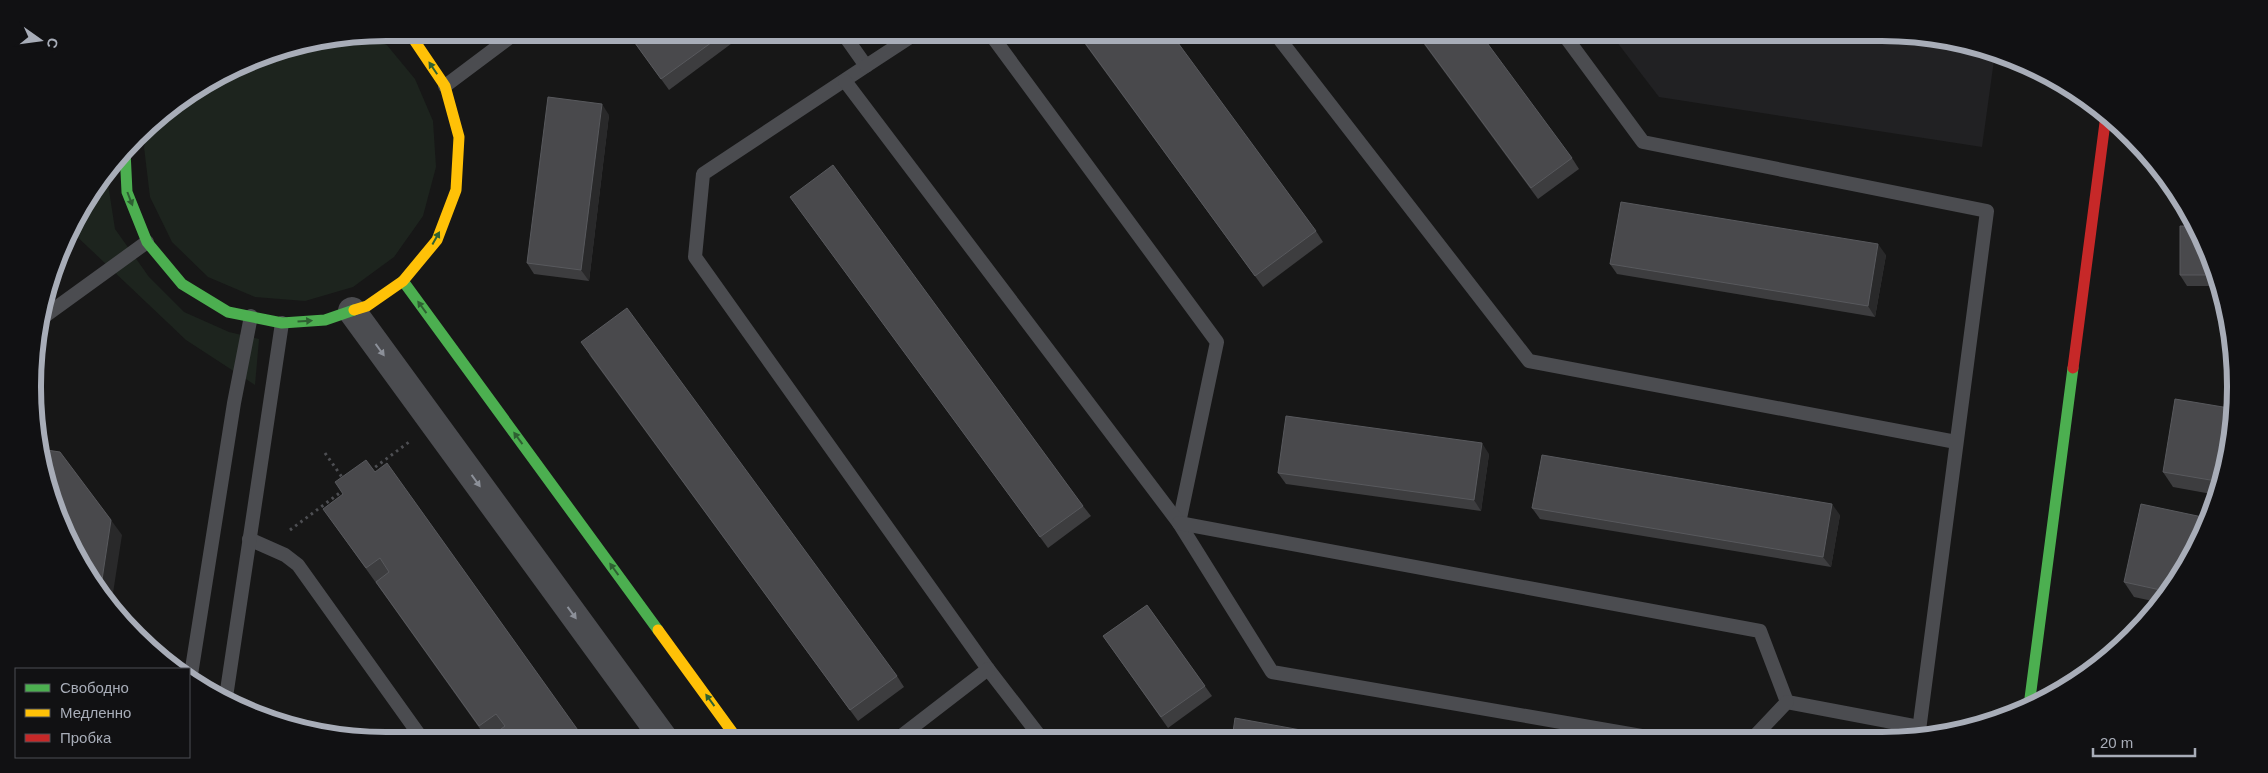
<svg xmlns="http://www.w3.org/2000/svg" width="2268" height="773" font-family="Helvetica,sans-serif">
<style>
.built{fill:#212123}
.green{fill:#1d241e}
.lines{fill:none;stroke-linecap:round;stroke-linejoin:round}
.path{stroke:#4d4e52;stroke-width:3;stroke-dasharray:2.5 4;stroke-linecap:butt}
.lane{stroke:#4b4c50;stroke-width:14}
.street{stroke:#4b4c50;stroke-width:28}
.fast{stroke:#4caf50;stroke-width:11}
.slow{stroke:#ffc107;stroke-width:11}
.jam{stroke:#c62828;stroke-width:11}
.wall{fill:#3d3d3f}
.shaded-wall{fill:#29292a}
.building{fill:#49494c;stroke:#58595d}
.oneway{fill:#2e6032}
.oneway2{fill:#8c9099}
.rim{fill:none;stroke:#a8adb8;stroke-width:6}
</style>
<rect width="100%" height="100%" fill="#171717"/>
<path class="built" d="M1881 32 1973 44 1995 53 1982 147 1659 97 1610 33Z"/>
<g class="green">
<path d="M370 34 386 44 415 79 433 121 436 167 423 216 394 257 353 287 305 301 255 297 208 277 172 242 150 197 144 147 149 125 251 59 318 39Z"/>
<path d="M106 171 115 229 149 277 184 312 229 332 259 339 255 385 186 340 69 229Z"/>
</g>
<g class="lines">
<g class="path">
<path d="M325 453 344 480"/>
<path d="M370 471 409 442"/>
<path d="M290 530 345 489"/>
</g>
<g class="lane">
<path d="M842 32 866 66 703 174 695 257 988 669 1042 739"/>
<path d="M989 32 1217 342 1179 523"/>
<path d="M1274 32 1529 361 1956 442"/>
<path d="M1562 32 1643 142 1987 211 1918 738"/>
<path d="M866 66 918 32"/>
<path d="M845 81 1179 523 1272 672 1653 738"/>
<path d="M445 86 517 32"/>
<path d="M42 318 147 242"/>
<path d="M1179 523 1760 631 1787 702 1919 727"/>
<path d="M249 539 285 555 298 565 423 740"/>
<path d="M190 681 234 403 251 316"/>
<path d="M226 697 282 323"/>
<path d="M1753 738 1787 702"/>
<path d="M896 740 988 669"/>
</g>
<path class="street" d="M352 311 665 740"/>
<g class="fast">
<path d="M125 151 127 192 147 242 182 284 228 312 282 323 325 320 354 310"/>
<path d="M403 281 658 630"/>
<path d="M2029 706 2073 368"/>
</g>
<g class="slow">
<path d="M354 310 367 306 403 281 437 240 456 190 459 137 445 86 414 40 405 32"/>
<path d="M658 630 738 740"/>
</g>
<path class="jam" d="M2073 368 2106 115"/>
</g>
<g class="wall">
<path d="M627 32H747L669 90Z"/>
<path d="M1076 32 1316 231 1323 242 1263 287Z"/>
<path d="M1415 32 1572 158 1579 169 1538 199Z"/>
<path d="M609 115 589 281 534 274 527 263Z"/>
<path d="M798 208 1083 506 1091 516 1048 548Z"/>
<path d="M1886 255 1875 317 1617 274 1610 264Z"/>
<path d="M2217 272 2220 286H2187L2180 275Z"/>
<path d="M588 353 897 676 904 687 858 721Z"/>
<path d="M1489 454 1481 511 1286 484 1278 473Z"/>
<path d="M2163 472 2224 478 2217 495 2173 487Z"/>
<path d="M343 494 585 740H488L334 524Z"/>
<path d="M1532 508 1840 515 1831 567 1540 519Z"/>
<path d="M2188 564 2157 602 2134 597 2124 582Z"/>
<path d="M1147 605 1212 696 1168 728 1103 636Z"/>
</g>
<g class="shaded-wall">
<path d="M602 104 609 115 589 281 581 270Z"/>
<path d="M1878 244 1886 255 1875 317 1868 306Z"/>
<path d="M1482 443 1489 454 1481 511 1474 500Z"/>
<path d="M1832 504 1840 515 1831 567 1823 557Z"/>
<path d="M111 520 122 535 111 606 100 593Z"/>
</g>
<g class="building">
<path d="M627 32H726L661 79Z"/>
<path d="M1077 32H1170L1316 231 1255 276Z"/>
<path d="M1416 32H1479L1572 158 1531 188Z"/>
<path d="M548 97 602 104 581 270 527 263Z"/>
<path d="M833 165 1083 506 1040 537 790 197Z"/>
<path d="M1621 202 1878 244 1868 306 1610 264Z"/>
<path d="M2180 226H2195L2217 275H2180Z"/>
<path d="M627 308 897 676 850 710 581 342Z"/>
<path d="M2175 399 2235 409 2224 478 2222 482 2163 472Z"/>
<path d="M1286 416 1482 443 1474 500 1278 473Z"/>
<path d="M40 449 60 452 111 520 100 593 92 583 44 478Z"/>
<path d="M1542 455 1832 504 1823 557 1532 508Z"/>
<path d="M366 460 375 472 387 463 585 740H490L488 739 505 726 496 714 479 726 376 582 389 572 380 558 366 568 323 509 343 494 335 482Z"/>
<path d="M2141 504 2207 518 2188 564 2165 591 2124 582Z"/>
<path d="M1147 605 1205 686 1161 717 1103 636Z"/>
<path d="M1235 718 1350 739H1232Z"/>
</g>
<defs><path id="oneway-solid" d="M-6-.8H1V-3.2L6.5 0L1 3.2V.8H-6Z" transform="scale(1.25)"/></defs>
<g class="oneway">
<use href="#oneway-solid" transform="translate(433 68) rotate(-124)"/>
<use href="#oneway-solid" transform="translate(130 199) rotate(69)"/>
<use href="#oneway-solid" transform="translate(436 238) rotate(-61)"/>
<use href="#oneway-solid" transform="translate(422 307) rotate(-126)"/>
<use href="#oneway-solid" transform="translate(305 321) rotate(-4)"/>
<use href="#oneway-solid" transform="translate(518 438) rotate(-126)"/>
<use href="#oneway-solid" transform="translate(614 569) rotate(-126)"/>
<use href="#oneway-solid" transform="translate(710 700) rotate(-126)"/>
</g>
<g class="oneway2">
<use href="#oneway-solid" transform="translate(380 350) rotate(54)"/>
<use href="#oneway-solid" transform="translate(476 481) rotate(54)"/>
<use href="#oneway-solid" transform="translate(572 613) rotate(54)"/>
</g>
<path d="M0 0H2268V773H0ZM386 41H1882A345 345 0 0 1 2227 386V387A345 345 0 0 1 1882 732H386A345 345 0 0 1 41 387V386A345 345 0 0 1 386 41Z" fill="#111113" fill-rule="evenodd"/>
<path class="rim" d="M386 41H1882A345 345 0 0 1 2227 386V387A345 345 0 0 1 1882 732H386A345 345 0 0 1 41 387V386A345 345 0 0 1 386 41Z"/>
<rect x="15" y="668" width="175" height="90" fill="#111113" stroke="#4d4f55"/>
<rect x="25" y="684" width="25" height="8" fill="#4caf50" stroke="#4d4f55"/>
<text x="60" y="693" font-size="15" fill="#a8adb8">Свободно</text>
<rect x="25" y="709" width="25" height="8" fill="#ffc107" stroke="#4d4f55"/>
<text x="60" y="718" font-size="15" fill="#a8adb8">Медленно</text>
<rect x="25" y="734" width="25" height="8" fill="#c62828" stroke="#4d4f55"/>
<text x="60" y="743" font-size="15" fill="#a8adb8">Пробка</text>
<g transform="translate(40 40) rotate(104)" stroke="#111113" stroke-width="4" paint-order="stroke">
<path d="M0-4L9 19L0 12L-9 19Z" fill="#a8adb8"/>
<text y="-8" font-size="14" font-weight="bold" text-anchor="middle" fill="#a8adb8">С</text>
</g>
<path d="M2093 748v8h102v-8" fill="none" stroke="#a8adb8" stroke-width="2.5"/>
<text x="2100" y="748" font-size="15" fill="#a8adb8" stroke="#111113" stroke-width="4" paint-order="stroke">20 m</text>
</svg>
